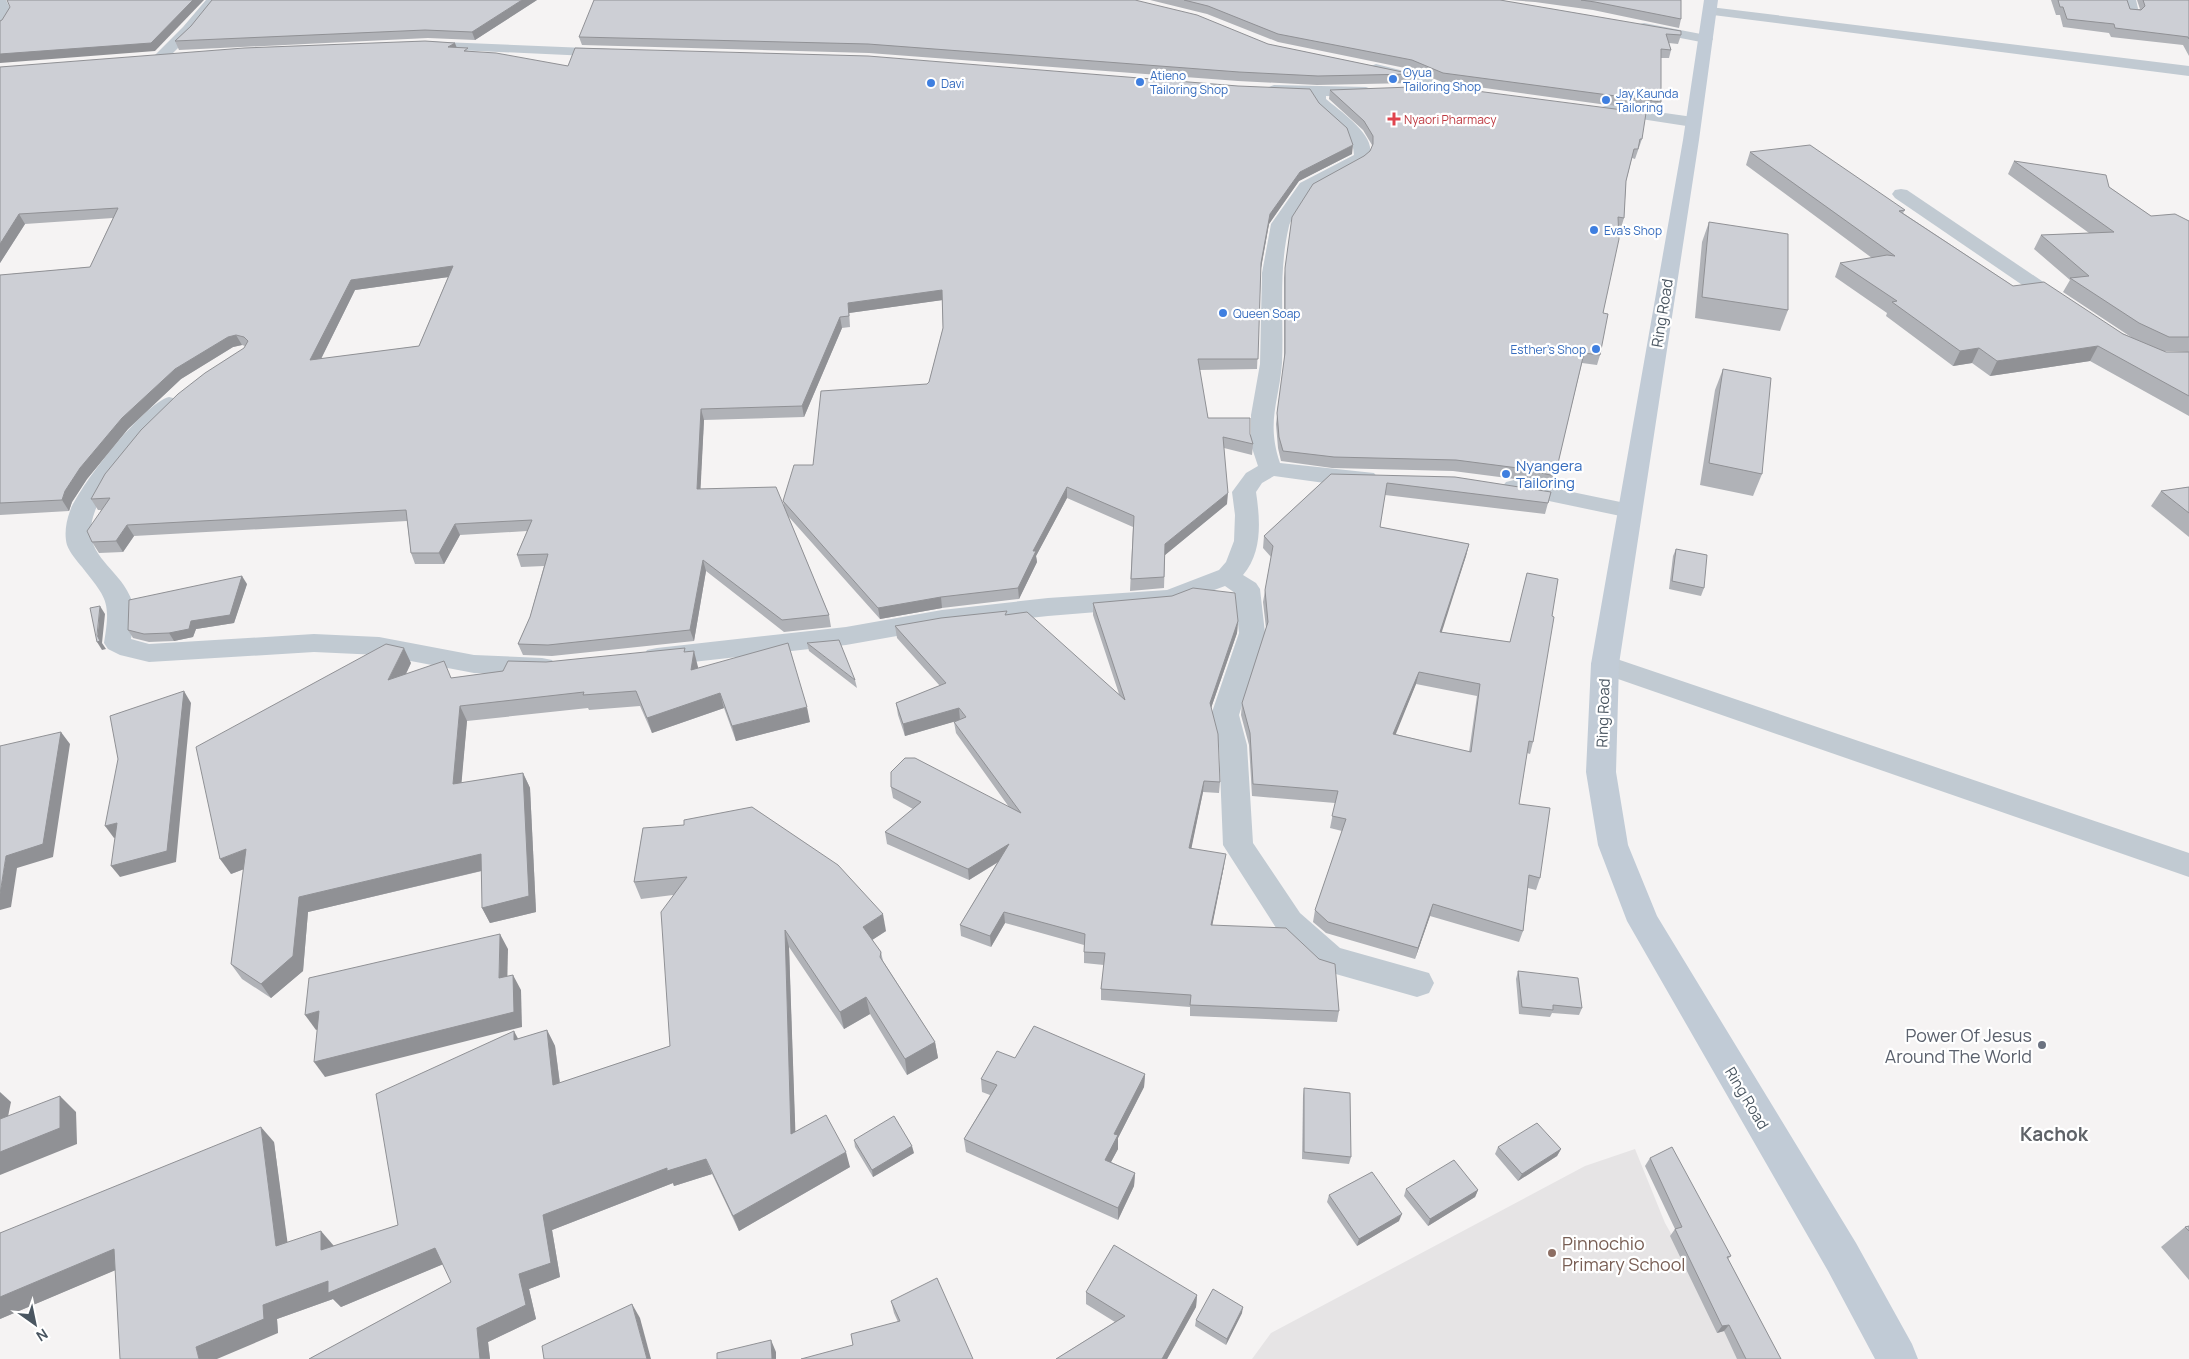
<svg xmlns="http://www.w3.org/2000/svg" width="2189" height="1359" font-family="Manrope,sans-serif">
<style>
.education{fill:#e6e4e5}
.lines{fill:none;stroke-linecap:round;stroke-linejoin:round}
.street{fill:#c1cad2;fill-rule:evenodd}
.secondary{fill:#c1cbd6;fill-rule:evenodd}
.wall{fill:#b0b2b7;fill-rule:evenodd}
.shaded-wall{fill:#909195}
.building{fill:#cdcfd5;stroke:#909195;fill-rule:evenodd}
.shop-dot{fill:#3f7fe0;stroke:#fff;stroke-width:2}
.health-dot{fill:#e0444e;stroke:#fff;stroke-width:2}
.worship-dot{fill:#6b7280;stroke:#fff;stroke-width:2}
.education-dot{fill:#8d6e63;stroke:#fff;stroke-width:2}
.labels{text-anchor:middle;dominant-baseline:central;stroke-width:4.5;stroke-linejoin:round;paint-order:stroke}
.far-shop-label{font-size:12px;fill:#366cbe;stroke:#fff;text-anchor:start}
.far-health-label{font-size:12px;fill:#be3a42;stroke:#fff;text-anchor:start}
.street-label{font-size:15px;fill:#4a5661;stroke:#fff}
.shop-label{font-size:15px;fill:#366cbe;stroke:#fff;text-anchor:start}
.near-worship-label{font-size:18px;fill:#5b616d;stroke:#fff;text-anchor:end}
.near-education-label{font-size:18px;fill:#785e54;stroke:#fff;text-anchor:start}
.near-neighbourhood-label{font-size:19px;font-weight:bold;fill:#5f6368;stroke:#fff}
</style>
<rect width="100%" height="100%" fill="#f5f3f3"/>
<path class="education" d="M1635 1149 1665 1223 1742 1359H1252L1271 1333 1585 1166Z"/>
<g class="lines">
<g class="street">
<path d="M0 0H6L13 14 5 28 0 29Z"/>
<path d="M206 0H220L193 33 165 61H155L153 58 155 55 183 27Z"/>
<path d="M2122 0H2136L2139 13 2137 16H2127Z"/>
<path d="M1710 7 2189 66V76L1705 14 1703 11Z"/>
<path d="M1644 23 1706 35 1711 36 1713 39 1711 42 1706 43 1639 30 1637 27 1639 24Z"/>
<path d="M418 41 610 49 615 50 617 53 615 56 610 57 413 48 411 45 413 42Z"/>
<path d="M1376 64 1428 77 1441 84 1476 90 1479 93 1476 96 1471 98 1432 91 1418 83 1371 72 1368 69 1371 66Z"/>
<path d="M1274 85 1366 87 1371 89 1374 92 1371 95 1366 97 1326 96V99C1340 111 1374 134 1370 153 1368 168 1323 179 1311 192 1305 198 1291 219 1289 226 1278 272 1284 317 1282 363 1279 402 1266 422 1280 463L1374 473 1378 478 1374 483 1366 485 1332 484 1274 476 1262 483 1256 492C1260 519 1263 552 1243 575L1256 583 1260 589 1265 633 1239 715 1247 745 1253 843 1300 913 1340 948 1429 973 1434 983 1429 993 1417 997 1318 969 1278 931 1223 845 1219 745 1211 715 1239 633 1235 593 1225 586 1171 606 1048 616 942 628 846 645 657 666 647 664 643 657 647 650 657 648 846 627 942 610 1048 598 1167 590 1219 570 1226 562 1234 541 1235 515 1232 492 1246 473 1258 466 1251 445V415L1260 364 1262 273 1271 224 1300 183 1354 155C1354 125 1315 120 1310 95L1269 93 1266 90 1269 87Z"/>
<path d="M1608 105 1693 117 1699 119 1701 122 1699 125 1693 127 1602 113 1600 110 1602 107Z"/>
<path d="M1901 189 1907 190 2070 300 2073 304 2070 308 2063 310 2056 308 1895 198 1892 194 1895 190Z"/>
<path d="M169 397 177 399 180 404C173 414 162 423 153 432 131 454 106 481 95 511 78 556 119 565 132 601 136 613 133 627 131 639L149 644 314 634 379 637 474 655 542 658 552 660 556 667 552 674 542 676 474 673 379 655 314 652 149 662 120 655 108 649 104 643C111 601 107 599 82 567 77 561 70 553 67 545 64 534 66 522 70 511 80 485 143 404 169 397Z"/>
<path d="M1514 480 1630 504 1639 506 1642 511 1639 516 1630 518 1506 492 1502 487 1506 482Z"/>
<path d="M1605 655 2189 853V877L1595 671 1591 664 1595 657Z"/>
</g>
<path class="secondary" d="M1704 0H1718L1699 140 1619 664 1616 772 1628 845 1657 916 1856 1243 1912 1344 1918 1359H1875L1828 1271 1627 921 1598 845 1586 772 1591 664 1683 140Z"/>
</g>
<g class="wall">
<path d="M537 0 475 40 428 38 179 50 175 41 191 26Z"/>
<path d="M1150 0H1500L1681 35 1678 44 1669 43 1671 50 1669 58H1661V102L1658 112 1442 82 1410 69 1278 42 1207 14Z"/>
<path d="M1509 0H1681V19L1679 28 1593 10 1535 2Z"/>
<path d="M2051 0H2127L2130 9H2140L2137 0H2189V56L2183 45 2111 37 2109 33 2063 27 2060 15H2056Z"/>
<path d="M579 37 1268 44 1412 74 1410 83 1317 85 1238 81 869 53 582 45Z"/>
<path d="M457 48 469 51 568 66 1352 154 1299 181 1269 224 1261 269 1257 369 1199 370 1208 418 1250 434 1253 444 1252 455 1224 448 1227 504 1165 555 1164 588 1130 591 1133 527 1067 498 1036 556 1037 562 1019 599 942 608 880 619 788 516 829 615 831 627 784 632 706 571 694 641 552 656 523 655 518 644 530 617 544 566 521 567 517 555 527 531 460 535 444 564H415L411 553 407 521 134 536 123 552 99 553 92 542 101 510H98L91 499 244 348 245 346 242 345 233 347 181 379 128 429 87 479 72 502 69 511 0 515V275L90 267 113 218 25 224 0 263V67ZM448 277 419 346 321 359 355 290ZM942 300 943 328 929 382 927 384 813 465 783 501 784 505 700 489 704 420 804 417 842 328 850 327 849 313Z"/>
<path d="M1330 90 1642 139 1635 159 1632 158 1626 181 1624 218 1621 228 1618 227 1603 313 1600 355 1597 365 1582 363 1552 486 1515 479 1453 471 1332 468 1281 461 1278 448 1276 424 1284 361V278L1292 217 1370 151 1372 147V145L1363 130 1329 99Z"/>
<path d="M1750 152 1905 210 1903 213 2013 286 2131 337 2063 292 2070 280 2034 249 2041 235 2089 233 2008 174 2014 161 2109 187 2151 216 2189 221V352L2163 351 2166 352H2189V416L2090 361 1990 376 1972 363 1953 366 1886 316 1887 313 1835 277 1840 263 1872 258 1746 165Z"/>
<path d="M1709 222 1788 310 1780 331 1695 318 1702 242Z"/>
<path d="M1723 369 1762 474 1753 496 1700 485 1715 390Z"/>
<path d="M1331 474 1551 492 1545 514 1385 495 1380 527 1469 544 1466 556 1441 632 1510 642 1527 573 1552 616 1533 742 1530 754 1527 753 1519 804 1540 878 1536 890 1528 888 1523 931 1519 942 1430 916 1415 959 1326 933 1313 922 1315 910 1342 831 1330 828 1335 803 1252 796 1249 745 1241 715 1242 703 1266 628 1263 602 1271 557 1263 548 1264 536ZM1416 684 1477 696 1469 752 1395 734Z"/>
<path d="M2189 487V537L2151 506 2161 491Z"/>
<path d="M1676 549 1704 588 1701 596 1669 589 1673 556Z"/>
<path d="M247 584 234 623 196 629 193 637 174 641 149 642 133 638 128 630Z"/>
<path d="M1093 603 1238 621 1237 633 1211 708 1220 782 1219 793 1203 792 1191 848 1224 866 1212 925 1339 1011 1337 1022 1190 1016V1007L1101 1000V989L1104 965 1084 963V945L1005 923 991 947 961 936 960 925 997 863 969 880 887 844 885 832 913 809 893 798 891 787 1009 807 956 733 954 722 959 720 905 736 898 715 896 703 940 686 897 638 895 626 1007 615 1119 694 1093 615Z"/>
<path d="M807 643 855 680 857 688 809 651Z"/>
<path d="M686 652 698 667V668L810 722 736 741 724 708 652 733 640 706 589 710 588 708 467 721 461 783 523 773 530 788 536 912 490 923 482 908V871L308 912 303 971 271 998 242 979 231 964 244 869 231 874 411 663 406 674 452 678 503 671 546 662Z"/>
<path d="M643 828 886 931 872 940 881 952 883 961 935 1042 938 1058 907 1075 870 1014 844 1029 789 947 795 1131 850 1167 739 1231 712 1174 674 1186 673 1183 552 1230 560 1277 529 1289 536 1319 488 1342 490 1359H309L451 1282 443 1264 341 1307 333 1299 277 1319 278 1333 115 1270 0 1319V1233L274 1142 287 1243 334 1246 398 1225 518 1039 547 1030 555 1046 560 1083 670 1046 673 895 641 899 634 882Z"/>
<path d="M1518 971 1582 1008 1579 1015 1552 1013 1550 1017 1519 1014 1516 979Z"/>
<path d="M1015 1058 1145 1074 1144 1087 1118 1138V1149L1111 1162 1135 1173 1134 1186 1118 1220 966 1152 964 1139 990 1095 982 1092 981 1079Z"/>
<path d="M1304 1088 1351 1157 1349 1164 1302 1159 1303 1096Z"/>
<path d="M854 1140 914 1153 873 1177 855 1147Z"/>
<path d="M1498 1147 1561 1149 1557 1156 1518 1181 1495 1154Z"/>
<path d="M1650 1158 1731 1256 1728 1259 1781 1359H1737L1724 1331 1717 1333 1670 1236 1675 1229 1645 1166Z"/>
<path d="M1406 1189 1478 1190 1475 1197 1428 1226 1404 1196Z"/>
<path d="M1329 1195 1399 1221 1357 1246 1327 1202Z"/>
<path d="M2189 1226V1280L2161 1247 2185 1227Z"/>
<path d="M1086 1292 1197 1295 1196 1307 1167 1359H1056L1115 1322 1086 1304Z"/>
<path d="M891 1301 973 1359 853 1345 898 1322 894 1313Z"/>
<path d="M1242 1313 1226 1345 1195 1326 1196 1320Z"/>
</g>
<g class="shaded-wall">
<path d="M193 0H204L155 51 0 63V54Z"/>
<path d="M522 0H537L475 40 472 32Z"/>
<path d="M455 43 458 51 448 47Z"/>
<path d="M1353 145 1352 154 1299 181 1269 224 1260 273 1261 263 1270 214 1300 172Z"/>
<path d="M19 214 25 224 0 263V244Z"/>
<path d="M453 266 456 276 355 290 315 371 310 360 351 280Z"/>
<path d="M942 290 943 300 849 313 850 327 848 303Z"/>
<path d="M840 317 842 328 804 417 802 406Z"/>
<path d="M236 335 242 345 233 347 181 379 128 429 87 479 72 502 69 511 62 500 65 491 80 468 122 418 175 369 228 337Z"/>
<path d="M2098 346 2090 361 1990 376 1997 361Z"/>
<path d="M1979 348 1972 363 1953 366 1960 351Z"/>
<path d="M701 409 704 420 700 500 697 489Z"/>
<path d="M1067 487V498L1036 556 1037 562 1019 599 1018 588 1033 551Z"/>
<path d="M1228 493 1227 504 1165 555V544Z"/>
<path d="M455 524 460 535 444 564 439 553Z"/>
<path d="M127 525 134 536 123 552 116 541Z"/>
<path d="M1469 544 1466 556 1438 644 1440 632Z"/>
<path d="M703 560 706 571 694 641 690 630Z"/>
<path d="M242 576 247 584 234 623 196 629 193 637 174 641 169 633Z"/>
<path d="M941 597 942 608 880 619 878 608Z"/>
<path d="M100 606 105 614 102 643 106 649 102 650 97 642Z"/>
<path d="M1238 621 1237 633 1209 714 1210 703Z"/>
<path d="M404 648 411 663 395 696 388 680Z"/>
<path d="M694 651 698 667 695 685 691 670Z"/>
<path d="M1419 672 1416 684 1391 746 1393 734Z"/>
<path d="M184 691 191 703 176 862 120 877 111 866Z"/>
<path d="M720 693 724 708 652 733 647 718Z"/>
<path d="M460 706 467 721 460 800 453 784Z"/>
<path d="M807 707 810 722 736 741 732 726Z"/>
<path d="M959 708 960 720 905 736 903 724Z"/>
<path d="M61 732 70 744 53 857 17 868 11 907 0 910V894L6 856Z"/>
<path d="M523 773 530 788 536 912 490 923 482 908Z"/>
<path d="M1204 781 1203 792 1189 860V848Z"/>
<path d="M117 823 126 834 114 838 105 826Z"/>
<path d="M1009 844V855L969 880 968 869Z"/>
<path d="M246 849 257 864 231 874 220 859Z"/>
<path d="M481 854 489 869 308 912 303 971 271 998 261 984 299 897Z"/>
<path d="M1226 854 1224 866 1210 937 1211 925Z"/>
<path d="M1433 904 1430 916 1415 959 1418 948Z"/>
<path d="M1004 912 1005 923 991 947 990 936Z"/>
<path d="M883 914 886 931 866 944 863 927Z"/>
<path d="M785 930 789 947 796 1149 791 1134Z"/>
<path d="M500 934 508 949 507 993 499 978Z"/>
<path d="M513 975 521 990 522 1027 325 1077 314 1062Z"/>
<path d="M866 997 870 1014 844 1029 840 1012Z"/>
<path d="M319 1011 329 1026 316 1030 305 1015Z"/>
<path d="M547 1030 555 1046 562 1101 553 1085Z"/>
<path d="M514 1031 523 1048 514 1040Z"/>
<path d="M935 1042 938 1058 907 1075 905 1059Z"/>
<path d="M1145 1074 1144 1087 1118 1138V1149L1105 1173V1160L1114 1134Z"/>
<path d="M0 1092 11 1102 3 1141 0 1138Z"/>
<path d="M60 1096 76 1112 77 1144 0 1175V1152Z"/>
<path d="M261 1127 274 1142 290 1261 276 1246Z"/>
<path d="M912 1146 914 1153 873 1177 872 1170Z"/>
<path d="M1561 1149 1557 1156 1518 1181 1522 1174Z"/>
<path d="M846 1152 850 1167 739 1231 733 1216Z"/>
<path d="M706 1159 712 1174 674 1186 673 1183 552 1230 560 1277 529 1289 536 1319 488 1342 490 1359H480L477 1328 519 1274 543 1215 667 1168Z"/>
<path d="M1135 1173 1134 1186 1118 1220V1208Z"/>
<path d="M1478 1190 1475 1197 1428 1226 1430 1219Z"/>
<path d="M1402 1214 1399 1221 1357 1246 1359 1239Z"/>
<path d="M321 1231 334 1246 321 1250Z"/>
<path d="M435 1248 446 1263 341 1307 333 1299 277 1319 278 1333 217 1359H199L196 1347 263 1305 328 1281Z"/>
<path d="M114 1249 130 1264 0 1319V1297Z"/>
<path d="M1197 1295 1196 1307 1167 1359H1162Z"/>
<path d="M632 1304 640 1318 651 1359H647Z"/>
<path d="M1243 1307 1242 1313 1226 1345 1227 1339Z"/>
<path d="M1729 1325 1724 1331 1717 1333 1722 1326Z"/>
<path d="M771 1340 776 1352V1359H772Z"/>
</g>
<g class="building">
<path d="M7 0H193L151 43 0 54V21L2 20 10 7Z"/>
<path d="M212 0H522L472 32 425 30 175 41 191 26Z"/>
<path d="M594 0H1135L1197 15 1268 44 1412 74 1318 76 1239 72 868 44 579 37Z"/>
<path d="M1184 0H1500L1681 31V35L1666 34 1671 50 1661 49V102L1443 73 1412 60 1278 34 1208 6Z"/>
<path d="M1581 0H1681V19L1595 2Z"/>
<path d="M2058 0H2127L2130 9 2141 10 2145 6 2143 0H2189V39L2188 37 2115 28 2114 24 2067 19 2063 7H2060Z"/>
<path d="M425 41 455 43 448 47 468 48 464 51 496 53 568 66 575 48 868 56 1238 86 1310 89 1319 103 1347 128 1353 145 1300 172 1270 214 1261 263 1258 359H1198L1208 418H1250V434L1253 444 1223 437 1228 493 1165 544 1164 577 1131 579 1134 516 1067 487 1033 551H1036L1018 588 941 597 878 608 783 501 794 465H813L821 391 927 384 929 382 943 328 942 290 848 303 849 316 840 317 802 406 701 409 697 489 776 487 829 615 782 620 703 560 690 630 548 645 518 644 530 617 548 554 517 555 532 520 455 524 439 553H411L406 510 127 525 116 541 92 542 87 531 110 498 91 499 105 474 141 430 178 394 205 373 244 348 248 341 244 337 236 335 228 337 175 369 122 418 80 468 65 491 62 500 0 503V275L90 267 118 208 19 214 0 244V67L244 48ZM453 266 419 346 310 360 351 280Z"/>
<path d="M1438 86 1646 113 1642 139H1640L1638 149H1634L1626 181 1624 218 1618 217 1619 239 1603 313 1608 314 1600 355 1584 353 1555 476 1518 468 1456 460 1334 457 1283 451 1279 437 1277 413 1285 353V268L1292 217 1313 184 1364 156 1370 151 1373 144V136L1364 121 1330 90Z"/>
<path d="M1810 145 1905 210 1899 211 2013 286 2044 282 2123 334 2166 352H2189V396L2098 346 1997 361 1979 348 1960 351 1892 302 1897 301 1840 263 1887 255 1895 256 1750 152Z"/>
<path d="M2014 161 2106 175 2109 187 2151 216 2175 214 2189 221V337H2169L2139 323 2070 278 2089 276 2041 235 2114 232Z"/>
<path d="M1709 222 1788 234V310L1702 297Z"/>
<path d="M1723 369 1771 378 1762 474 1709 463Z"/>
<path d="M1331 474 1455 477 1551 492 1548 503 1387 483 1380 527 1469 544 1440 632 1510 642 1527 573 1558 579 1552 616 1554 617 1533 742 1529 741 1519 804 1550 808 1540 878 1529 875 1523 931 1433 904 1418 948 1328 922 1315 910 1346 819 1332 816 1338 791 1253 784 1250 733 1242 703 1268 622 1265 590 1273 546 1264 536ZM1419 672 1480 684 1471 752 1393 734Z"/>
<path d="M2189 487V513L2161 491Z"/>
<path d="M1676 549 1707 555 1704 588 1672 581Z"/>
<path d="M242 576 230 615 191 621 189 629 169 633 144 634 128 630 129 600Z"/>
<path d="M1193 588 1235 593 1238 621 1210 703 1218 734 1220 782 1204 781 1189 848 1226 854 1211 925 1286 928 1319 959 1335 964 1339 1011 1190 1005 1191 995 1101 989 1105 953 1084 952 1085 934 1004 912 990 936 960 925 1009 844 968 869 885 832 921 802 891 787V772L905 758H915L1021 813 954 722 966 717 959 708 903 724 896 703 946 683 895 626 941 618 1007 611 1005 615 1027 612 1125 700 1093 603 1172 596Z"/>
<path d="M100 606 97 635 100 641 97 642 90 608Z"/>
<path d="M839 640 855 680 807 643Z"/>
<path d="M788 643 807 707 732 726 720 693 647 718 636 691 583 695 584 692 460 706 453 784 523 773 529 896 482 908 481 854 299 897 293 956 261 984 231 964 246 849 220 859 196 747 386 644 404 648 388 680 444 661 451 678 503 671 508 661 546 662 685 648 684 652 694 651 691 670Z"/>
<path d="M184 691 167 851 111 866 117 823 105 826 118 759 110 716Z"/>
<path d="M61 732 43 844 6 856 0 894V746Z"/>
<path d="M752 807 838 865 883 914 863 927 881 952 880 957 935 1042 905 1059 866 997 840 1012 785 930 791 1134 826 1115 846 1152 733 1216 706 1159 667 1171V1168L543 1215 551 1263 519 1274 526 1305 477 1328 480 1359H309L451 1282 435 1248 328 1293V1281L263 1305 264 1319 196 1347 199 1359H120L114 1249 0 1297V1233L261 1127 276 1246 321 1231V1250L398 1225 376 1094 514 1031V1040L547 1030 553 1085 670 1046 661 912 687 877 634 882 643 828 684 825V820Z"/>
<path d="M500 934 499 978 513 975 514 1012 314 1062 319 1011 305 1015 309 978Z"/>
<path d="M1518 971 1578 978 1582 1008 1553 1005V1010L1522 1007Z"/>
<path d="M1034 1026 1145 1074 1114 1134 1118 1135 1105 1160 1135 1173 1118 1208 964 1139 997 1085 981 1079 997 1051 1015 1058Z"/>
<path d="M1304 1088 1350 1093 1351 1157 1304 1152Z"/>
<path d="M60 1096V1128L0 1152V1119Z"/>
<path d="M894 1116 912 1146 872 1170 854 1140Z"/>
<path d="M1537 1123 1561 1149 1522 1174 1498 1147Z"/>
<path d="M1672 1147 1731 1256 1727 1257 1781 1359H1746L1729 1325 1722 1326 1675 1229 1682 1227 1650 1158Z"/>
<path d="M1454 1160 1478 1190 1430 1219 1406 1189Z"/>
<path d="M1372 1172 1402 1214 1359 1239 1329 1195Z"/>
<path d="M2189 1226V1231L2185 1227Z"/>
<path d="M1114 1245 1197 1295 1162 1359H1056L1125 1316 1086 1292Z"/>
<path d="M937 1278 973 1359H801L853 1345 851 1334 900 1321 891 1301Z"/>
<path d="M1213 1289 1243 1307 1227 1339 1196 1320Z"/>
<path d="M632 1304 647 1359H544L542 1346Z"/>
<path d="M771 1340 772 1359H717V1353Z"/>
</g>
<g class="shop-dot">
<circle cx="1393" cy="79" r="5"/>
<circle cx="1140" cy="82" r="5"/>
<circle cx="931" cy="83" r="5"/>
<circle cx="1606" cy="100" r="5"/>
<circle cx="1594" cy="230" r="5"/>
<circle cx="1223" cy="313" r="5"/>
<circle cx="1596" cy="349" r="5"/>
<circle cx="1506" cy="474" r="5"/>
</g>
<path class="health-dot" d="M1391.5 111.5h5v5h5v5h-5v5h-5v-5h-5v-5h5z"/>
<circle class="worship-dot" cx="2042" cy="1045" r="5"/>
<circle class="education-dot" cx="1552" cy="1253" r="5"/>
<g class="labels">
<g class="far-shop-label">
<text x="1403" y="72">Oyua<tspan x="1403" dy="14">Tailoring Shop</tspan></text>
<text x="1150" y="75">Atieno<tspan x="1150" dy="14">Tailoring Shop</tspan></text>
<text x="941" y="83">Davi</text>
<text x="1616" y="93">Jay Kaunda<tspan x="1616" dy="14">Tailoring</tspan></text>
<text x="1604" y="230">Eva's Shop</text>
<text x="1233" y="313">Queen Soap</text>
<text x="1586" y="349" text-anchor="end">Esther's Shop</text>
</g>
<g class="far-health-label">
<text x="1404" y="119">Nyaori Pharmacy</text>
</g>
<g class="street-label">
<text transform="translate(1662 313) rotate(-81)">Ring Road</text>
<text transform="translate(1603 713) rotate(-88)">Ring Road</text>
<text transform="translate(1747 1098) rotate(59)">Ring Road</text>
</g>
<g class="shop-label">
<text x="1516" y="465">Nyangera<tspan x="1516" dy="17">Tailoring</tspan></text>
</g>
<g class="near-worship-label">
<text x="2032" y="1035">Power Of Jesus<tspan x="2032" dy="21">Around The World</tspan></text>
</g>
<g class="near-education-label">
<text x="1562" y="1243">Pinnochio<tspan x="1562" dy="21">Primary School</tspan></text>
</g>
<g class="near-neighbourhood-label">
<text x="2054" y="1134">Kachok</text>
</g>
</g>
<g transform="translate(35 1324) rotate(147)" stroke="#ffffff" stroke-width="4" paint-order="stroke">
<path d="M0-4L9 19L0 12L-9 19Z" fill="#4a5661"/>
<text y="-8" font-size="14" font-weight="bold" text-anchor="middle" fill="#4a5661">N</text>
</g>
</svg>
